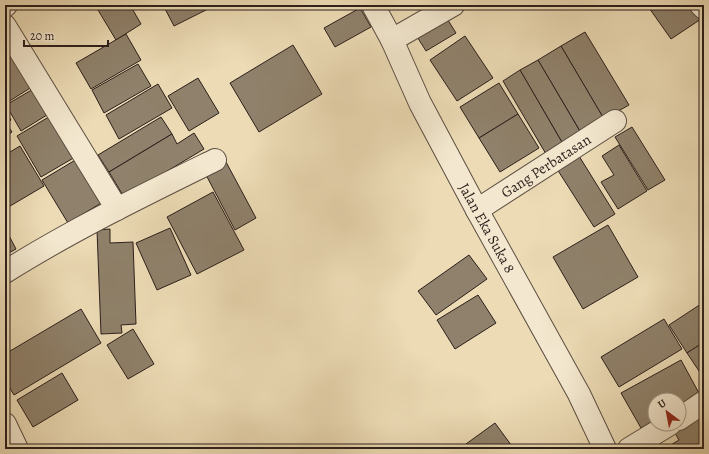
<svg xmlns="http://www.w3.org/2000/svg" width="709" height="454" font-family="Alegreya,serif">
<style>
.building{fill:#8f816b;stroke:#2b1f1b}
.lines{fill:none;stroke-linecap:round;stroke-linejoin:round}
.minor-casing{stroke:#5b4e42;stroke-width:24}
.minor{stroke:#f3e8cf;stroke-width:22}
.labels{text-anchor:middle;dominant-baseline:central;stroke-width:3;stroke-linejoin:round;paint-order:stroke}
.street-label{font-size:15px;fill:#2b1f1b;stroke:#f3e8cf}
</style>
<rect width="100%" height="100%" fill="#ecdbb5"/>
<filter id="stains"><feTurbulence type="fractalNoise" baseFrequency=".005" numOctaves="4"/><feColorMatrix values="0 0 0 0 .2 0 0 0 0 .09 0 0 0 0 .02 0 0 0 .5 -.17"/></filter>
<radialGradient id="worn" r=".72"><stop offset=".6" stop-color="#630" stop-opacity="0"/><stop offset="1" stop-color="#630" stop-opacity=".3"/></radialGradient>
<g class="building">
<path d="M95 5H130L141 24 116 40Z"/>
<path d="M163 5H216L174 26Z"/>
<path d="M647 5H698L704 17 671 39Z"/>
<path d="M360 8 371 27 335 47 324 28Z"/>
<path d="M446 17 456 33 426 51 416 35Z"/>
<path d="M585 32 629 105 604 119 561 46Z"/>
<path d="M126 34 141 60 91 89 76 63Z"/>
<path d="M465 36 493 78 457 101 430 60Z"/>
<path d="M5 39 35 85 8 102 5 97Z"/>
<path d="M293 45 322 94 259 132 230 83Z"/>
<path d="M561 46 604 119 581 133 538 60Z"/>
<path d="M538 60 581 133 563 144 520 70Z"/>
<path d="M138 64 151 86 104 113 92 90Z"/>
<path d="M520 70 563 144 546 154 503 81Z"/>
<path d="M198 78 219 113 189 131 168 96Z"/>
<path d="M499 83 518 114 479 138 460 107Z"/>
<path d="M158 84 172 108 119 139 106 115Z"/>
<path d="M40 85 55 110 21 131 6 105Z"/>
<path d="M5 110 11 120 6 123 12 132 5 137Z"/>
<path d="M57 112 82 153 41 177 17 136Z"/>
<path d="M518 114 539 148 500 172 479 138Z"/>
<path d="M161 117 172 134 109 172 98 155Z"/>
<path d="M632 127 665 180 648 190 615 137Z"/>
<path d="M194 133 204 149 124 197 109 172 172 134 177 144Z"/>
<path d="M619 145 647 191 618 209 601 182 614 175 602 156Z"/>
<path d="M20 146 44 186 5 209V155Z"/>
<path d="M82 156 108 199 68 223 42 180Z"/>
<path d="M579 156 615 214 594 227 557 169Z"/>
<path d="M226 162 256 218 235 230 205 173Z"/>
<path d="M213 192 244 250 197 274 167 217Z"/>
<path d="M608 225 638 277 583 309 553 257Z"/>
<path d="M5 228 16 249 5 255Z"/>
<path d="M170 228 191 275 157 290 136 243Z"/>
<path d="M110 229V243L133 242 136 324 121 325 122 333 101 334 97 230Z"/>
<path d="M469 255 487 279 436 315 418 291Z"/>
<path d="M478 295 496 323 455 349 437 320Z"/>
<path d="M704 302V342L687 353 669 325Z"/>
<path d="M81 309 101 343 14 395 5 380V354Z"/>
<path d="M664 319 682 349 619 387 601 357Z"/>
<path d="M133 329 154 364 128 379 107 345Z"/>
<path d="M704 342V377H703L687 353Z"/>
<path d="M681 360 700 395 679 406V400H655V420L641 428 621 393Z"/>
<path d="M62 373 78 400 33 427 17 400Z"/>
<path d="M704 407V449H664L679 440 671 426Z"/>
<path d="M495 423 514 449H459Z"/>
</g>
<g class="lines">
<defs>
<g id="minor">
<path d="M373 5 392 40 420 103 477 210 579 394 605 449"/>
<path d="M701 5 704 8"/>
<path d="M5 6 6 5"/>
<path d="M5 26 117 209"/>
<path d="M392 40 453 5"/>
<path d="M477 210 615 121"/>
<path d="M5 272C72 230 144 195 215 160"/>
<path d="M679 419 704 402"/>
<path d="M5 424 17 449"/>
<path d="M629 449 670 424"/>
</g>
</defs>
<use href="#minor" class="minor-casing"/>
<use href="#minor" class="minor"/>
</g>
<g class="labels">
<g class="street-label">
<text transform="translate(546 166) rotate(-33)">Gang Perbatasan</text>
<text transform="translate(487 228) rotate(61)">Jalan Eka Suka 8</text>
</g>
</g>
<rect width="709" height="454" fill="none" stroke="#ecdbb5" stroke-width="20"/>
<rect x="6" y="6" width="697" height="442" fill="none" stroke="#2b1f1b" stroke-width="2"/>
<rect x="10" y="10" width="689" height="434" fill="none" stroke="#2b1f1b"/>
<g transform="translate(667 412) rotate(328)"><circle r="19" fill="#f3e8cf" stroke="#a39887"/>
<path d="M0-3L7 15L0 10L-7 15Z" fill="#8f2418"/>
<text y="-6" font-size="11" font-weight="bold" text-anchor="middle" fill="#2b1f1b">U</text>
</g>
<path d="M24 40v6h84v-6" fill="none" stroke="#2b1f1b" stroke-width="2"/>
<text x="30" y="40" font-size="12" fill="#2b1f1b" stroke="#f3e8cf" stroke-width="3" paint-order="stroke">20 m</text>
<rect width="100%" height="100%" filter="url(#stains)"/>
<rect width="100%" height="100%" fill="url(#worn)"/>
</svg>
